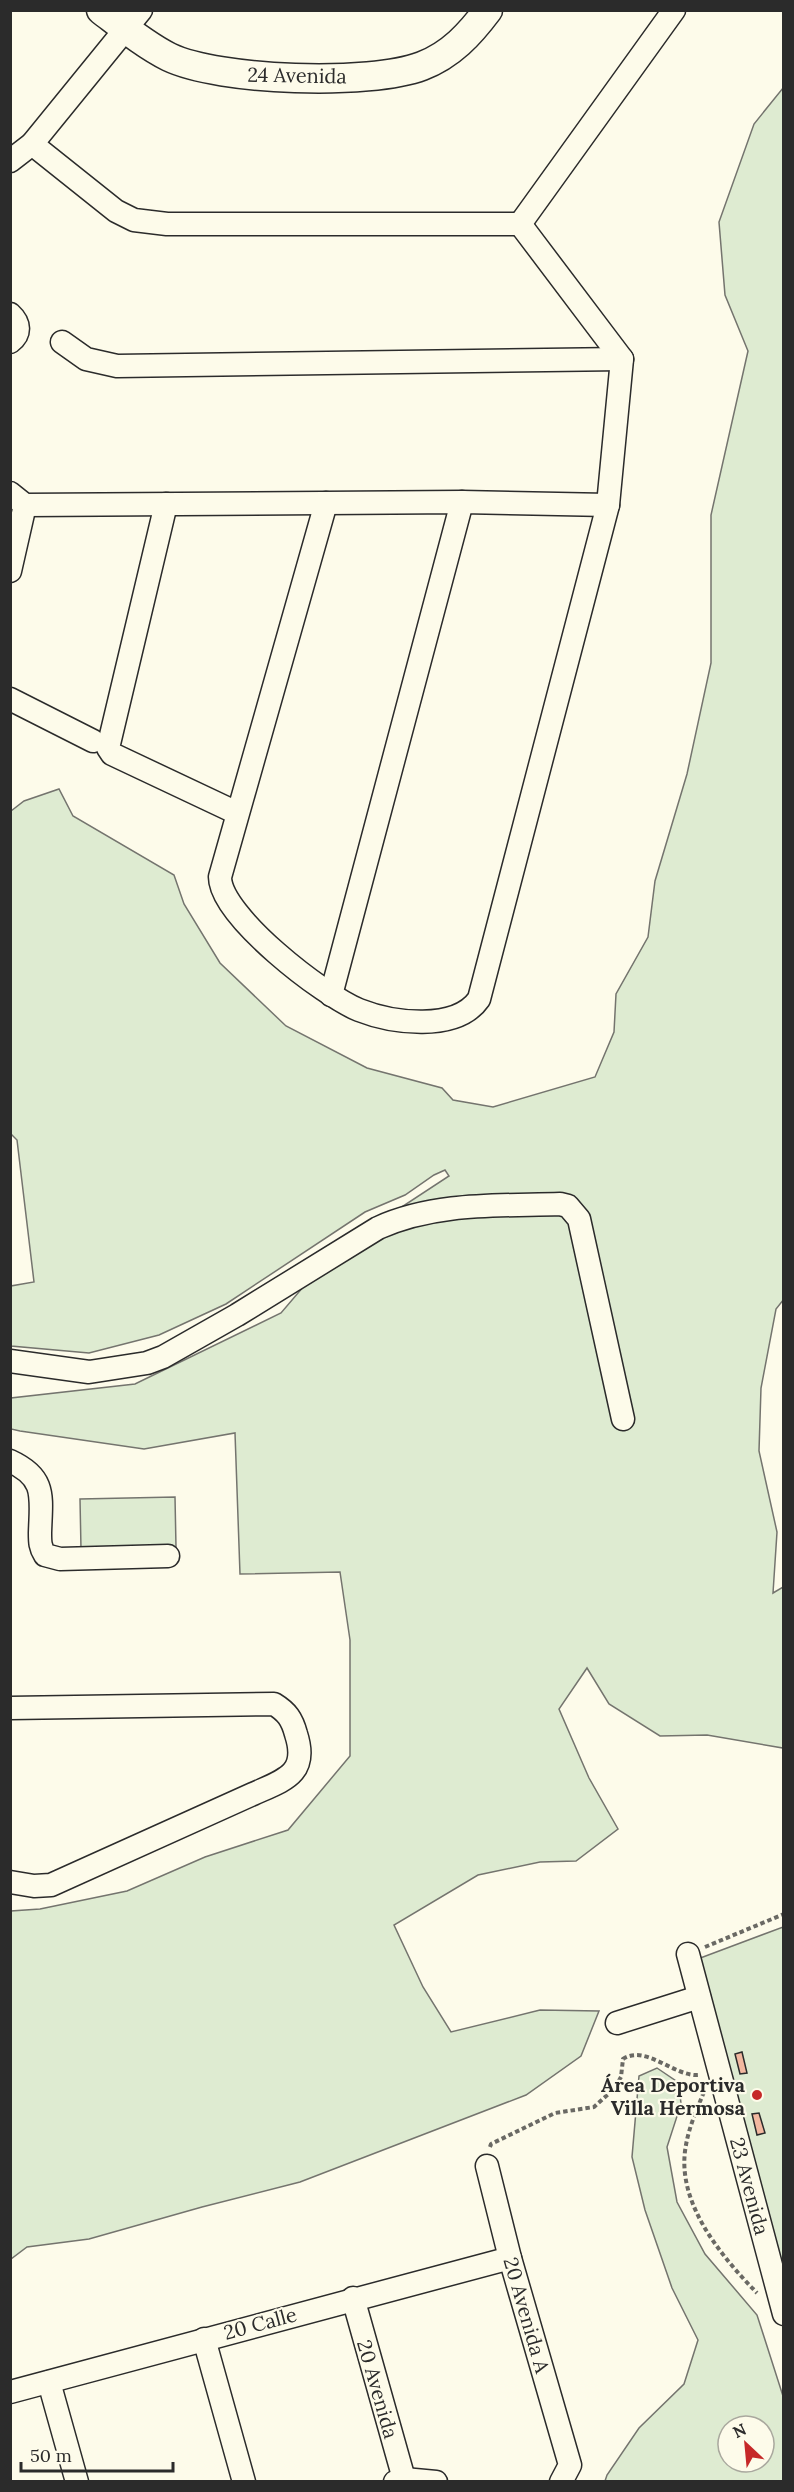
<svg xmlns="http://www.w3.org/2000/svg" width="794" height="2492" font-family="Lora,serif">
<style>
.green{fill:#deebd1;stroke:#74746e;stroke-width:1.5;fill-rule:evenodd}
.building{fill:#f2b8a0;stroke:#2b2b2b;stroke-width:1.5}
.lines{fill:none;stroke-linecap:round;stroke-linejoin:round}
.minor-casing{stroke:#2b2b2b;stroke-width:25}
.major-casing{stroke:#2b2b2b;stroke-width:31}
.path{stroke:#6a6964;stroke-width:4;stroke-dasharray:4.5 3;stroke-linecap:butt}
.minor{stroke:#fdfbea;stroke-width:22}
.major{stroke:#fdfbea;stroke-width:28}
.poi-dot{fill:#c62828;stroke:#fdfbea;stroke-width:2}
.labels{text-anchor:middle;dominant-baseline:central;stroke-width:4.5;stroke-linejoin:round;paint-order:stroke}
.street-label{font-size:20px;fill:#2b2b2b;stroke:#fdfbea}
.poi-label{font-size:20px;font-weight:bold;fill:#2b2b2b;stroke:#fdfbea;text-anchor:end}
</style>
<rect width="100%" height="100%" fill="#fdfbea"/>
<g class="green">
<path d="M783 88 784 1299 776 1309 761 1388 759 1451 777 1532 773 1593 783 1587V1748L707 1735 660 1736 609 1704 587 1668 559 1709 589 1778 618 1829 576 1861 540 1862 478 1875 394 1925 423 1987 451 2032 540 2010 599 2011 581 2056 526 2095 300 2182 202 2207 89 2239 27 2247 11 2259V1911L40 1909 127 1891 205 1857 288 1830 350 1756V1640L340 1572 240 1574 235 1433 144 1449 20 1431 11 1429V1398L135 1384 281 1313 333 1252 449 1176 445 1170 434 1175 405 1195 365 1212 226 1304 159 1335 89 1353 11 1346V1286L34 1282 17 1140 11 1134V811L24 801 59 789 73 816 174 875 184 904 220 963 286 1026 367 1068 442 1088 453 1100 493 1107 595 1077 614 1032 616 994 648 937 655 881 687 774 711 663V515L748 351 725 295 719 222 754 124Z"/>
<path d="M175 1497 176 1547 81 1549 80 1499Z"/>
<path d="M783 1927V2291L695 1960Z"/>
<path d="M657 2068 679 2083 681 2104 667 2147 677 2202 705 2254 757 2315 783 2396V2481H605L607 2475 639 2428 684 2384 698 2340 672 2288 645 2210 632 2157 639 2076ZM728 2426H764V2462H728Z"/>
</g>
<g class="building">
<path d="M742 2052 747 2073 740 2074 735 2054Z"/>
<path d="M759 2113 765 2133 757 2135 752 2114Z"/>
</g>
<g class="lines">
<defs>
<g id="minor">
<path d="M32 144 116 211 134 220 167 224H520"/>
<path d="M10 161 32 144 141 10"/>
<path d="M520 224 674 10"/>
<path d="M10 314C20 323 21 334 10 342"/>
<path d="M62 342 86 359 117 366 622 359"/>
<path d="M10 493 25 505 462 502 608 505"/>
<path d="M326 503 220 877C220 916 324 996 359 1010 392 1023 456 1032 479 999L608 505 622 359 520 224"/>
<path d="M166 504 108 748 112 754 237 813"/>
<path d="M10 571 25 505"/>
<path d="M10 699 93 741"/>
<path d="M331 995 462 502"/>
<path d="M10 1361 89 1372 147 1363 163 1357 237 1315 378 1228C435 1202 499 1206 560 1204L568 1206 579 1219 623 1419"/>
<path d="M10 1461C47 1478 41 1497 40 1533 40 1542 40 1547 45 1555L60 1559 168 1556"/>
<path d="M10 1708 274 1704C287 1712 292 1719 296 1734 309 1774 284 1780 253 1794L51 1885 34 1886 10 1882"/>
<path d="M688 1954 784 2314"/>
<path d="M617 2023 699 1997"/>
<path d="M487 2166 510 2258 570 2465 561 2482"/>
<path d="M353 2298 404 2479"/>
<path d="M204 2339 244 2482"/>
<path d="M49 2382 77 2482"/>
<path d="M10 2392 510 2258"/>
<path d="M395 2482 404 2479 436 2482"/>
</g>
<path id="major" d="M101 10C122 26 145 45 169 57 219 81 370 86 422 66 451 55 470 34 488 10"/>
</defs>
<use href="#minor" class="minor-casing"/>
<use href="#major" class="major-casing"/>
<g class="path">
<path d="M705 1947 784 1914"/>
<path d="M704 2092C697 2109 689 2127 686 2145 675 2201 720 2255 757 2293"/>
<path d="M490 2147 491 2144 555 2113 594 2107 615 2088 621 2077 623 2059C646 2044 674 2077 699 2075"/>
</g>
<use href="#minor" class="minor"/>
<use href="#major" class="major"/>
</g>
<circle class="poi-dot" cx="757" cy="2095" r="6"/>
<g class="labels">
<g class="street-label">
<text transform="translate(297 75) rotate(1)">24 Avenida</text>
<text transform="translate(750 2186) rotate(75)">23 Avenida</text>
<text transform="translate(527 2315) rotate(74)">20 Avenida A</text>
<text transform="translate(260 2323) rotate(-15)">20 Calle</text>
<text transform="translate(378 2389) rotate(74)">20 Avenida</text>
</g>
<g class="poi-label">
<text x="745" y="2084">Área Deportiva<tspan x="745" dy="23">Villa Hermosa</tspan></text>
</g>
</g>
<rect width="794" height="2492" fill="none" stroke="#2b2b2b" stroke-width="24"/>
<g transform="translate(746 2444) rotate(334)"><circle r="28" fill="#fdfbea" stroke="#a9a89e" stroke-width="1.5"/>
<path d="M0-4.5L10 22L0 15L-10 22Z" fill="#c62828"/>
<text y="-9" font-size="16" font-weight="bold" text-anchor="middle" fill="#2b2b2b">N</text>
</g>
<path d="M21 2462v9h152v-9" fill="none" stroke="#2b2b2b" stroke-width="3"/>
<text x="30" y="2462" font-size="18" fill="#2b2b2b" stroke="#fdfbea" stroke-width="4.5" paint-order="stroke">50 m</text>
</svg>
